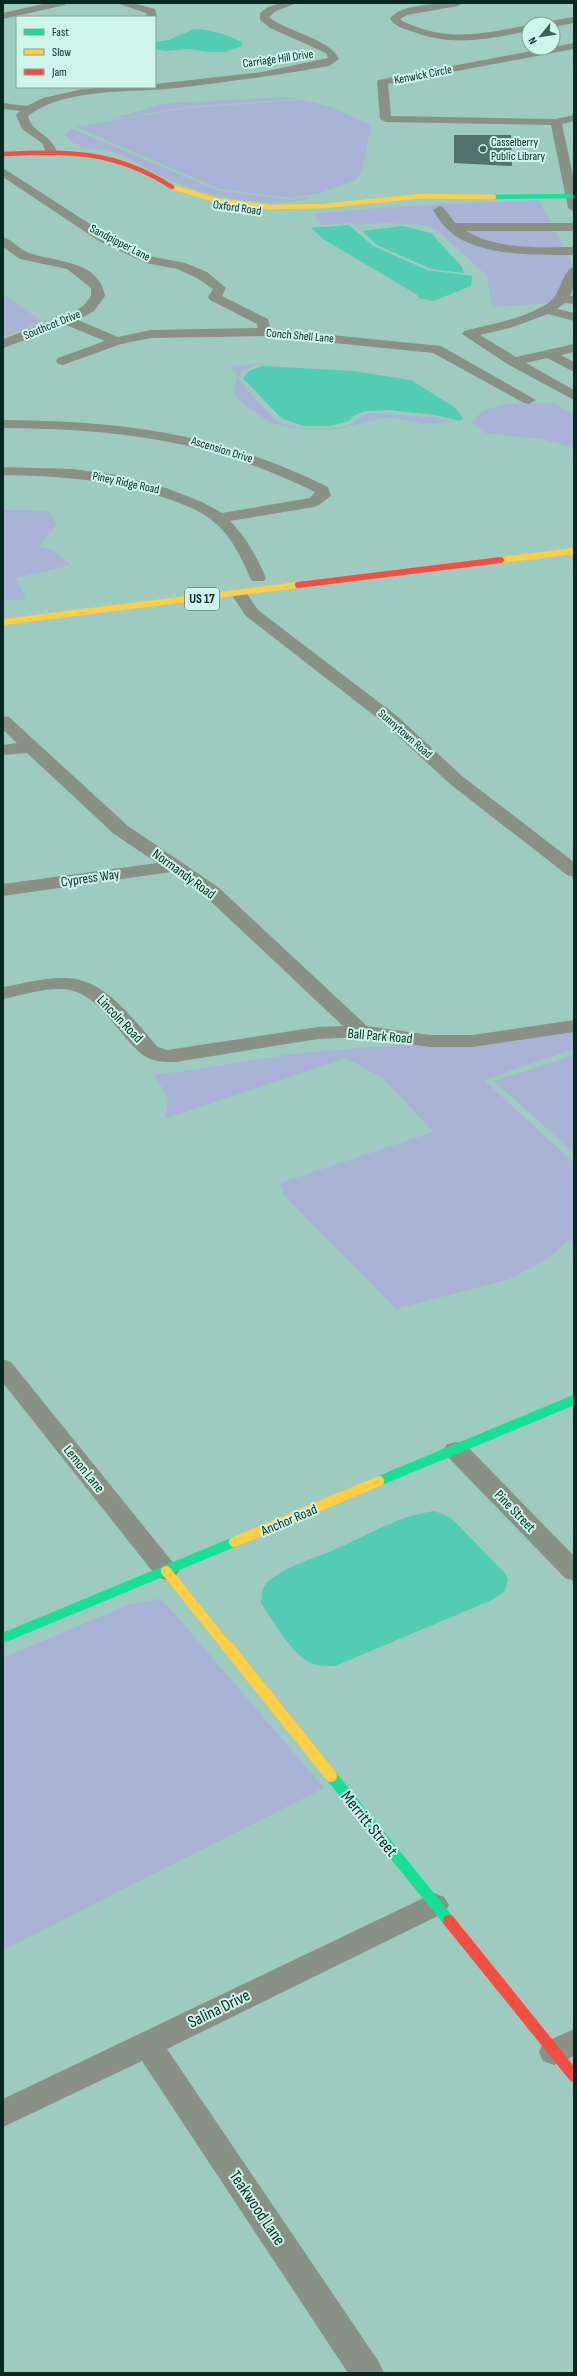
<svg xmlns="http://www.w3.org/2000/svg" width="577" height="2376" font-family="'Sofia Sans Condensed',sans-serif">
<style>
.green{fill:#a9b3d6}
.water{fill:#52ccb2}
.building{fill:#54726e}
.lines{fill:none;stroke-linecap:round;stroke-linejoin:round}
.street{fill:#899187;fill-rule:evenodd}
.fast-far2{stroke:#16e098;stroke-width:4.5}
.fast-far1{stroke:#16e098;stroke-width:10}
.fast{stroke:#16e098;stroke-width:12}
.slow-far3{stroke:#ffcf43;stroke-width:4.5}
.slow-far2{stroke:#ffcf43;stroke-width:6}
.slow-far1{stroke:#ffcf43;stroke-width:10}
.slow{stroke:#ffcf43;stroke-width:12}
.jam-far2{stroke:#f24e42;stroke-width:4.5}
.jam-far1{stroke:#f24e42;stroke-width:6}
.jam{stroke:#f24e42;stroke-width:12}
.poi-dot{fill:#3b6258;stroke:#cef5e9;stroke-width:1.5}
.labels{text-anchor:middle;dominant-baseline:central;stroke-width:4;stroke-linejoin:round;paint-order:stroke}
.far-street-label{font-size:12px;fill:#052921;stroke:#cef5e9}
.far-poi-label{font-size:12px;fill:#052921;stroke:#cef5e9;text-anchor:start}
.shield{fill:#cef5e9;stroke:#41665d;stroke-width:1}
.shield-label{font-size:13px;font-weight:bold;fill:#052921}
.street-label{font-size:14px;fill:#052921;stroke:#cef5e9}
.near-street-label{font-size:17px;fill:#052921;stroke:#cef5e9}
</style>
<rect width="100%" height="100%" fill="#9ecbbf"/>
<g class="green">
<path d="M286 97 297 99 186 107 105 121 167 103Z"/>
<path d="M304 100 332 107 371 126 362 171 356 180 320 193 290 198 220 189 76 127 187 108Z"/>
<path d="M73 129 216 190 289 200 308 197 305 200C255 208 204 196 159 175 144 167 128 157 112 152 93 146 80 153 65 135L69 130Z"/>
<path d="M539 200 574 267V301L493 307 486 275 441 233 426 225 386 223 356 225 350 223 321 225 313 214 389 207Z"/>
<path d="M3 294 43 322 3 337Z"/>
<path d="M256 364 257 365 243 370 238 378C250 391 261 408 275 419 294 432 333 432 353 423 358 420 362 416 368 413L432 417 454 422 422 424 388 417 333 430H302L271 423 243 404 234 393 237 375 230 366Z"/>
<path d="M553 403 574 415V448L546 440 485 433 471 422 484 410 506 404Z"/>
<path d="M3 510 48 511 57 524 39 547 52 550 71 565 16 578 26 599 3 601Z"/>
<path d="M574 1031V1049L489 1078 485 1081 574 1163V1243L569 1240 547 1259 510 1279 396 1309 283 1194 280 1183 433 1132 384 1079 346 1058 165 1119 168 1098 154 1074 179 1072 299 1053Z"/>
<path d="M574 1055V1153L494 1081Z"/>
<path d="M159 1599 167 1605 324 1788 3 1950V1658L130 1604Z"/>
</g>
<g class="water">
<path d="M194 29C210 29 227 35 242 42V46L224 52H210L188 49 165 51 155 49V42L169 40Z"/>
<path d="M349 225 373 246 427 270 472 276 471 286 433 301 419 298 416 294 323 239 311 228Z"/>
<path d="M403 226 431 233 462 267 464 273 431 269 377 245 362 231Z"/>
<path d="M262 366 353 371 411 380 454 407 463 418 460 421 435 415 389 410 365 411 353 416 349 421 330 426H302L281 418 243 378 249 371Z"/>
<path d="M435 1511 451 1518 504 1572 508 1579 505 1591 492 1600 335 1666C326 1666 315 1666 307 1661 288 1648 274 1622 261 1603 262 1596 261 1590 265 1585 279 1568 316 1558 336 1549 368 1535 399 1515 435 1511Z"/>
</g>
<path class="building" d="M454 135H511L512 166 454 163Z"/>
<g class="lines">
<g class="street">
<path d="M47 3H66L65 5 3 19V13Z"/>
<path d="M116 3H133L155 9 157 17 155 19V17H147L146 13Z"/>
<path d="M281 3H297L276 11 269 17C289 33 329 38 339 59L329 66C279 75 229 82 178 88 133 93 65 87 28 116 31 132 52 135 57 152L51 155 47 154 42 143 22 129 16 115 20 111 3 109V103L27 106 43 98 83 89 106 87H155V84L262 72 328 58 326 53 270 28 260 20V13L268 7Z"/>
<path d="M440 3H463L458 6 407 15 400 19C406 24 413 25 420 28 457 41 491 32 529 25V31C489 39 453 47 414 32 404 29 396 27 390 19 400 5 424 6 440 3Z"/>
<path d="M574 17V23L553 27V24H545L550 21Z"/>
<path d="M574 43V49L388 84 391 116 556 119 574 115V121L562 124 574 180V212L568 208 551 125 386 122 380 119 377 82 378 80Z"/>
<path d="M3 168 107 235 154 257 185 263 207 272 226 288 222 296 268 319 271 329 441 346 536 400 529 404 524 403 433 353 265 336 151 338 121 344 63 365 58 364 56 361 58 358 105 341 66 325 3 348V339L74 312 84 305 91 296V288L67 269 20 259 3 247V237C13 240 20 250 29 253 54 262 100 260 105 296L94 311 78 320 118 337 151 330 258 328 257 324 210 300 208 297 213 289 197 278 177 269 146 263 99 241 3 177Z"/>
<path d="M439 206 443 207 455 223H574V231H466C498 250 539 247 574 247V255C536 255 474 257 446 228 441 223 437 216 433 210Z"/>
<path d="M574 267V286L570 296H574V304L565 303 557 309 574 313V321L548 314 510 328 480 335 516 357 574 344V352L561 355 574 362V372L547 358 526 363 574 390V400L509 365 462 334 464 331C493 324 527 318 551 301 561 293 562 270 574 267Z"/>
<path d="M3 420C124 421 218 433 328 487L331 496 319 505 314 507 230 521C246 537 257 557 266 578L264 581H252L250 578C242 558 231 536 214 522 203 512 188 506 174 501 118 480 62 476 3 475V467L72 469 117 475 166 488 202 502 222 513 310 498 315 492C209 440 120 429 3 428Z"/>
<path d="M239 589 245 591 258 610 397 716 462 776 574 862V877L567 875 450 784 385 724 246 616 231 594 233 591Z"/>
<path d="M3 716 9 717 128 826 218 887 367 1026 430 1035H472L574 1020V1032L472 1047H430L361 1037 318 1039 176 1062C165 1062 152 1062 143 1055 120 1038 101 996 70 990 49 986 24 995 3 999V987C24 983 46 977 67 978 107 980 133 1020 158 1047L167 1050 318 1027 343 1026 204 895 171 872 3 896V884L157 863 114 834 27 753 3 755V745L17 743 3 730Z"/>
<path d="M3 1359 11 1362 175 1565 179 1571 175 1577 166 1580 157 1577 3 1383Z"/>
<path d="M456 1442 465 1444 574 1556V1581L565 1578 447 1456 444 1450 447 1444Z"/>
<path d="M434 1893 444 1897 449 1905 444 1913 167 2049 379 2362 384 2373H348L142 2061 3 2127V2099Z"/>
<path d="M574 2029V2056L554 2065 543 2061 539 2052 543 2043Z"/>
</g>
<path class="fast-far2" d="M494 197 574 196"/>
<g class="fast-far1">
<path d="M379 1481 574 1400"/>
<path d="M3 1638 234 1542"/>
</g>
<path class="fast" d="M331 1776 449 1921"/>
<path class="slow-far3" d="M172 187 216 200 270 207 324 206 422 196 494 197"/>
<g class="slow-far2">
<path d="M501 560 574 551"/>
<path d="M3 622 298 585"/>
</g>
<g class="slow-far1">
<path d="M234 1542 379 1481"/>
<path d="M166 1571 227 1647"/>
</g>
<path class="slow" d="M227 1646 331 1776"/>
<path class="jam-far2" d="M3 154C69 151 114 150 172 187"/>
<path class="jam-far1" d="M298 585 501 560"/>
<path class="jam" d="M449 1921 574 2076"/>
</g>
<circle class="poi-dot" cx="483" cy="149" r="4"/>
<g class="labels">
<g class="far-street-label">
<text transform="translate(278 59) rotate(-8)">Carriage Hill Drive</text>
<text transform="translate(423 75) rotate(-11)">Kenwick Circle</text>
<text transform="translate(237 208) rotate(8)">Oxford Road</text>
<text transform="translate(120 243) rotate(27)">Sandpipper Lane</text>
<text transform="translate(52 325) rotate(-22)">Southcot Drive</text>
<text transform="translate(300 336) rotate(5)">Conch Shell Lane</text>
<text transform="translate(222 450) rotate(17)">Ascension Drive</text>
<text transform="translate(126 483) rotate(12)">Piney Ridge Road</text>
<text transform="translate(405 734) rotate(41)">Sunnytown Road</text>
</g>
<g class="far-poi-label">
<text x="491" y="142">Casselberry<tspan x="491" dy="14">Public Library</tspan></text>
</g>
<rect class="shield" x="185" y="588" width="34" height="22" rx="3"/>
<g class="shield-label">
<text x="202" y="599">US 17</text>
</g>
<g class="street-label">
<text transform="translate(184 874) rotate(36)">Normandy Road</text>
<text transform="translate(90 878) rotate(-8)">Cypress Way</text>
<text transform="translate(120 1019) rotate(46)">Lincoln Road</text>
<text transform="translate(380 1036) rotate(5)">Ball Park Road</text>
<text transform="translate(84 1469) rotate(51)">Lemon Lane</text>
<text transform="translate(515 1511) rotate(46)">Pine Street</text>
<text transform="translate(289 1520) rotate(-23)">Anchor Road</text>
</g>
<g class="near-street-label">
<text transform="translate(369 1824) rotate(51)">Merritt Street</text>
<text transform="translate(219 2009) rotate(-26)">Salina Drive</text>
<text transform="translate(257 2208) rotate(56)">Teakwood Lane</text>
</g>
</g>
<rect width="577" height="2376" fill="none" stroke="#052921" stroke-width="8"/>
<rect x="16" y="16" width="140" height="72" fill="#cef5e9" stroke="#7ea399"/>
<rect x="24" y="29" width="20" height="6" fill="#16e098" stroke="#7ea399"/>
<text x="52" y="36" font-size="12" fill="#052921">Fast</text>
<rect x="24" y="49" width="20" height="6" fill="#ffcf43" stroke="#7ea399"/>
<text x="52" y="56" font-size="12" fill="#052921">Slow</text>
<rect x="24" y="69" width="20" height="6" fill="#f24e42" stroke="#7ea399"/>
<text x="52" y="76" font-size="12" fill="#052921">Jam</text>
<g transform="translate(541 36) rotate(240)"><circle r="19" fill="#cef5e9" stroke="#7ea399"/>
<path d="M0-3L7 15L0 10L-7 15Z" fill="#3b6258"/>
<text y="-6" font-size="11" font-weight="bold" text-anchor="middle" fill="#052921">N</text>
</g>
</svg>
